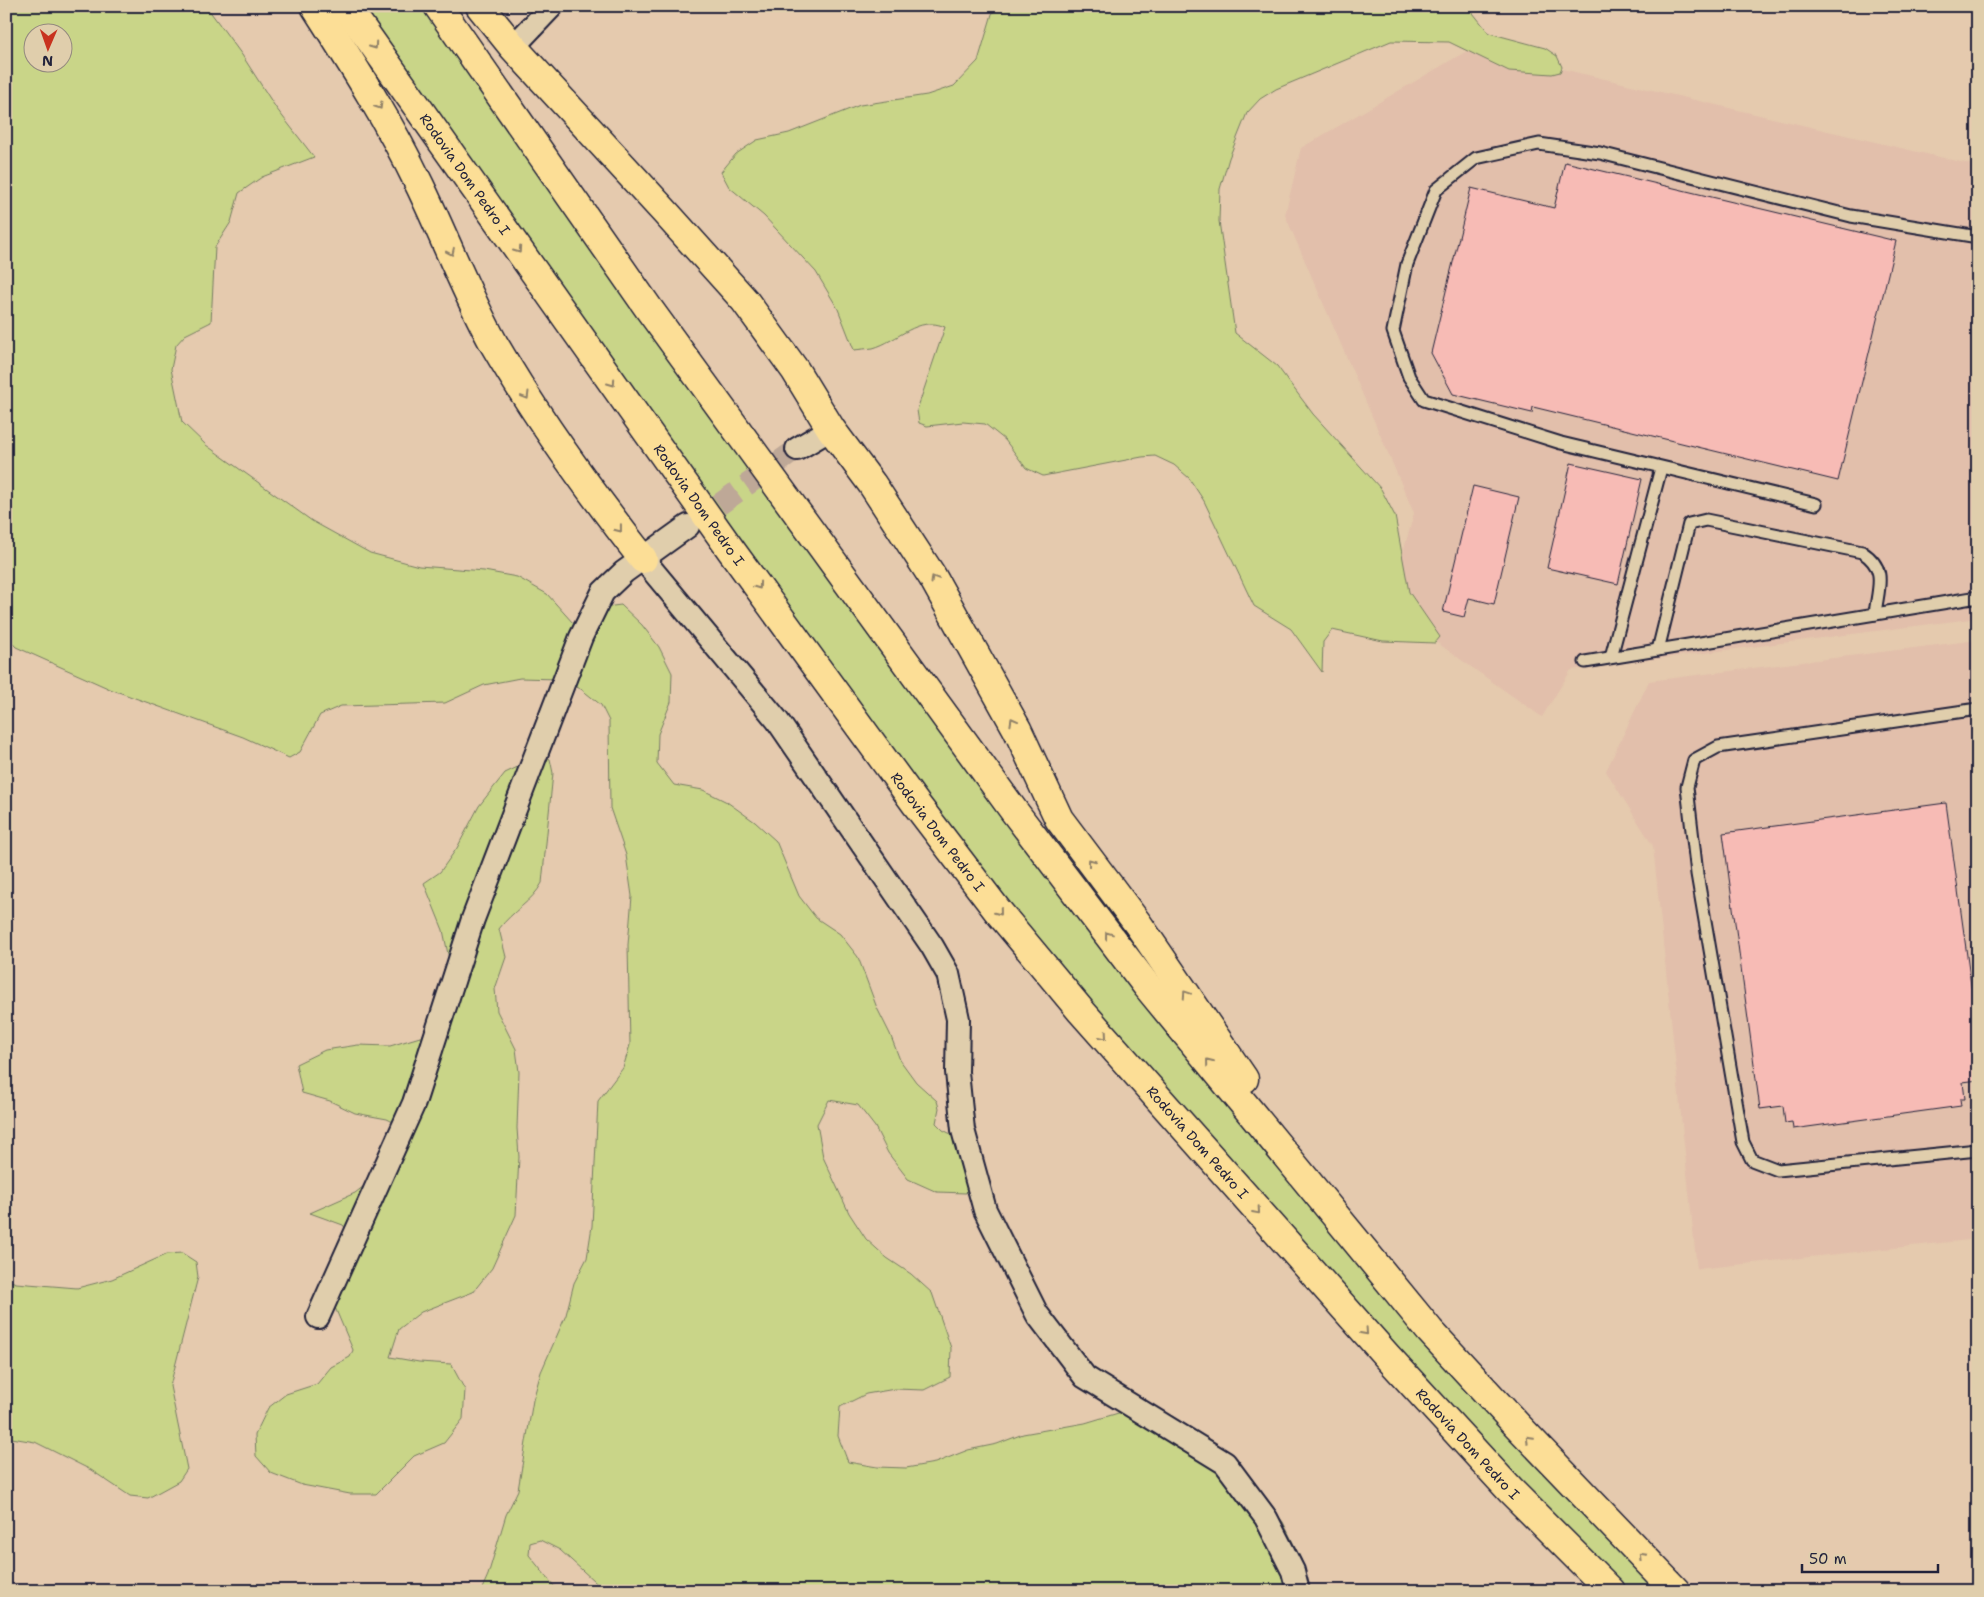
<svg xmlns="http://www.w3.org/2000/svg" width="1984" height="1597" font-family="'Shantell Sans',sans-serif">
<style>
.built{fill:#e2bfab}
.green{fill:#c9d588;stroke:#767c62;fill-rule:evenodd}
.building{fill:#f7bbb5;stroke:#22223b}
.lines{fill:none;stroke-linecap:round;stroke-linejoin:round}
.minor-tunnel{stroke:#bea897;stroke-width:22;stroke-dasharray:22 11;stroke-linecap:butt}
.service-casing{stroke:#22223b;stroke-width:15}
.minor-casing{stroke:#22223b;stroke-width:26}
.motorway-casing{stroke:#22223b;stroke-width:31}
.service{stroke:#e0ceac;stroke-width:11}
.minor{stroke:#e0ceac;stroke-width:22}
.motorway{stroke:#fcde96;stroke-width:28}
.oneway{stroke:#8f8068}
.labels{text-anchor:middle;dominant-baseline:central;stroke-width:5;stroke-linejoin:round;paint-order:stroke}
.street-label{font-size:14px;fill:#22223b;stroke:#e0ceac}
</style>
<rect width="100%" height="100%" fill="#e5caae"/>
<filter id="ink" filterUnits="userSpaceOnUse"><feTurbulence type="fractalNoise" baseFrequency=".02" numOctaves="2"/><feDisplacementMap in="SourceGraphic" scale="10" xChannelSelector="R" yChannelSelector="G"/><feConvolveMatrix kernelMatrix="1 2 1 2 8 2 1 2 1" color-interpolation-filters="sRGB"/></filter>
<g filter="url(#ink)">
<g class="built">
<path d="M1472 48 1978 166V618L1571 670 1542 717 1388 608 1414 513 1285 215 1301 148Z"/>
<path d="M1978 640V1239L1697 1269 1653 846 1606 771 1649 681Z"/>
</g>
<g class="green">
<path d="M6 6H206L242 55 276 108 314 157 262 177 239 193 231 222 215 247 211 322 185 335 176 345 171 369 182 422 206 445 312 521 370 553 419 566 484 571 517 577 547 594 573 623 613 606 621 605 642 625 659 647 672 673 671 702 658 734 657 763 674 785 703 790 727 802 755 822 776 841 799 896 816 918 840 934 858 957 877 1008 890 1034 900 1060 916 1082 937 1101 939 1108 936 1123 943 1130 967 1142 978 1168 966 1193 937 1192 908 1179 888 1153 875 1127 858 1105 829 1100 817 1124 823 1157 849 1213 866 1239 887 1258 911 1274 932 1293 951 1348 950 1377 924 1390 895 1389 866 1394 840 1407 838 1436 848 1462 877 1467 906 1468 935 1463 968 1450 997 1444 1023 1434 1085 1423 1145 1405 1232 1459 1283 1522 1301 1559 1311 1591H605L560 1550 540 1540 530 1543 529 1555 558 1591H481L488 1575 506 1515 518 1490 533 1400 541 1372 566 1315 574 1283 587 1258 592 1226 598 1101 623 1068 630 1045 628 945 632 896 626 855 610 808 609 721 601 705 581 689 558 679 520 678 484 685 445 703 341 706 320 715 300 752 289 758 243 737 110 689 16 647 6 636ZM32 32H62V62H32Z"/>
<path d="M358 6H423L578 225 1070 907 1189 1056 1663 1591H1626L1515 1478 1410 1365 1070 978 995 888 911 778 636 391 632 393Z"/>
<path d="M997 6H1446L1469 8 1489 33 1545 48 1557 56 1562 67 1560 72 1552 74 1509 71 1449 42 1391 41 1276 89 1260 99 1247 113 1229 158 1220 189 1219 221 1235 333 1277 366 1313 414 1381 489 1395 516 1409 592 1440 637 1435 643 1383 641 1332 630 1323 642 1322 672 1291 629 1254 606 1204 501 1189 478 1174 465 1155 456 1142 457 1043 476 1026 468 1005 440 985 424 963 422 927 426 919 423 917 410 945 327C918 315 898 341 873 348 867 349 860 349 854 350L838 309 816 272 764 216 729 187 721 172 736 154 757 140 789 133 860 105 927 95 954 86 978 61 992 14Z"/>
<path d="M543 755 550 759 553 773 542 883C532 902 512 911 499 929L506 957 495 989 497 1011 516 1049 519 1072 517 1128 519 1157 516 1215 492 1268 473 1292 421 1312 399 1329 390 1357 419 1362 451 1364 465 1390 463 1419 444 1443 414 1456 376 1494H350L302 1485 271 1473 256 1456 255 1435 268 1408 286 1394 317 1384 331 1367 350 1357 353 1350 328 1291 350 1234 343 1225 310 1213 355 1193 377 1176 412 1131 387 1119 355 1113 330 1101 302 1093 296 1064 325 1050 358 1045 390 1046 420 1037 442 1020 449 959 443 930 424 883 440 872 457 848 479 806 505 773Z"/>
<path d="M182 1253 196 1262 198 1277 170 1386 187 1469 179 1481 148 1498 130 1496 91 1470 35 1442 6 1437V1279L16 1283 77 1288 112 1279 167 1254Z"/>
</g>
<g class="building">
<path d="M1565 162 1896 241 1838 481 1533 407 1532 413 1453 394 1431 353 1471 188 1554 208Z"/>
<path d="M1571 463 1642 479 1618 584 1547 568Z"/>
<path d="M1473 486 1519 497 1494 604 1469 598 1464 617 1443 612Z"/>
<path d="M1946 803 1978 1036V1080L1963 1082 1965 1099H1960L1961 1106 1793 1129 1792 1122 1785 1123 1783 1106 1760 1109 1723 833Z"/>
</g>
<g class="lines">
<path class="minor-tunnel" d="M692 524 797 449"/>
<defs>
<g id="service">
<path d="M1816 504 1561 443 1424 400 1409 377 1393 331 1407 264 1436 190 1476 158 1539 144 1600 153 1851 216 1978 237"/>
<path d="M1658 650 1689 524 1706 520 1862 552C1888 569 1878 587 1875 614"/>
<path d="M1611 657 1661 468"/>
<path d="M1585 662 1978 597"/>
<path d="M1978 709 1718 747 1694 760 1687 787 1697 874 1743 1142 1752 1160 1778 1170 1978 1150"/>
</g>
<g id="minor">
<path d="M513 47 552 6"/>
<path d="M797 449 831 429"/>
<path d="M643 559 777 720 932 946 948 974 958 1019 957 1072 963 1130 985 1210 1037 1314 1085 1377 1225 1463 1266 1518 1293 1571 1298 1591"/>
<path d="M318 1317 414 1103 473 919 581 637 603 592 624 572 688 526"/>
</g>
<g id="motorway">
<path d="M315 6C353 65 390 123 420 186 445 238 466 293 494 344 538 420 589 490 643 559"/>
<path id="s1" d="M346 6 731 550 916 804 997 910 1081 1011 1386 1355 1511 1491 1611 1591"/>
<path d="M438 6 649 309 1014 811 1147 986 1430 1331 1516 1424 1676 1591"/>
<path d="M480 6 513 47 665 212 745 301 795 370 831 429 872 484 932 576 1017 729 1059 819 1138 924 1244 1079"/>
</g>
</defs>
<use href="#service" class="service-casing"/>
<use href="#minor" class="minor-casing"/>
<use href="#motorway" class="motorway-casing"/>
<use href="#service" class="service"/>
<use href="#minor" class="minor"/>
<use href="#motorway" class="motorway"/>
</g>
<defs><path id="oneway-chevron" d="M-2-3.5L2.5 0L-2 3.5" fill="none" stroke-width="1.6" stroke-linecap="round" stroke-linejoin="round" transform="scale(1.25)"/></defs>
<g class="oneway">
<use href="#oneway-chevron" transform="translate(374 46) rotate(55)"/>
<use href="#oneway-chevron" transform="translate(379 106) rotate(58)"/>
<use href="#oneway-chevron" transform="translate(518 250) rotate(55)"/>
<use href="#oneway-chevron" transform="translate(451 252) rotate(65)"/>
<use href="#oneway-chevron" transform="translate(612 383) rotate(55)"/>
<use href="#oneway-chevron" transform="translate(526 396) rotate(59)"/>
<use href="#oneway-chevron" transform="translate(619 529) rotate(52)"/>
<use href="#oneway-chevron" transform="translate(934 579) rotate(-121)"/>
<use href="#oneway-chevron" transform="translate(758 586) rotate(54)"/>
<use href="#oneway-chevron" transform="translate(1013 721) rotate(-119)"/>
<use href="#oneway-chevron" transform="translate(1091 862) rotate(-127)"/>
<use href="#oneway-chevron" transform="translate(999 912) rotate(51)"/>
<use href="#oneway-chevron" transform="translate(1108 935) rotate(-127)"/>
<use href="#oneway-chevron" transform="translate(1186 994) rotate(-124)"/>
<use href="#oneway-chevron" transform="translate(1104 1036) rotate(49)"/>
<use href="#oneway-chevron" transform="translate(1209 1062) rotate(-129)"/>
<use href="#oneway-chevron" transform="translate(1257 1211) rotate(49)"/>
<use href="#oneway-chevron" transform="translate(1365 1332) rotate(48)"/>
<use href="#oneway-chevron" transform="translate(1529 1439) rotate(-134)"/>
<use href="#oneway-chevron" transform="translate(1642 1556) rotate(-134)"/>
</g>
</g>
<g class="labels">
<g class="street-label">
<text stroke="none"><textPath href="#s1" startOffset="206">Rodovia Dom Pedro I</textPath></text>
<text stroke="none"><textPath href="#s1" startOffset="611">Rodovia Dom Pedro I</textPath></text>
<text stroke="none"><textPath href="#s1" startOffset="1016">Rodovia Dom Pedro I</textPath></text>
<text stroke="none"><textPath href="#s1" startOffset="1421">Rodovia Dom Pedro I</textPath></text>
<text stroke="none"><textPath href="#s1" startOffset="1826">Rodovia Dom Pedro I</textPath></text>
</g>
</g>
<rect width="1984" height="1597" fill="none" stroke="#e0ceac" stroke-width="25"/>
<rect x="12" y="12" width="1959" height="1572" fill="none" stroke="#22223b" stroke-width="2" filter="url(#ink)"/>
<g transform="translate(48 48) rotate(182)"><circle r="24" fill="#e0ceac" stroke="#94897f"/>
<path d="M0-4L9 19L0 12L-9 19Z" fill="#c8321e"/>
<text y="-8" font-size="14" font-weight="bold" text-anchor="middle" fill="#22223b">N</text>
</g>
<path d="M1802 1564v8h136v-8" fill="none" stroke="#22223b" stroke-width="2.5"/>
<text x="1809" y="1564" font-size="15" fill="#22223b" stroke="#e0ceac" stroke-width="4" paint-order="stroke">50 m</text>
</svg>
